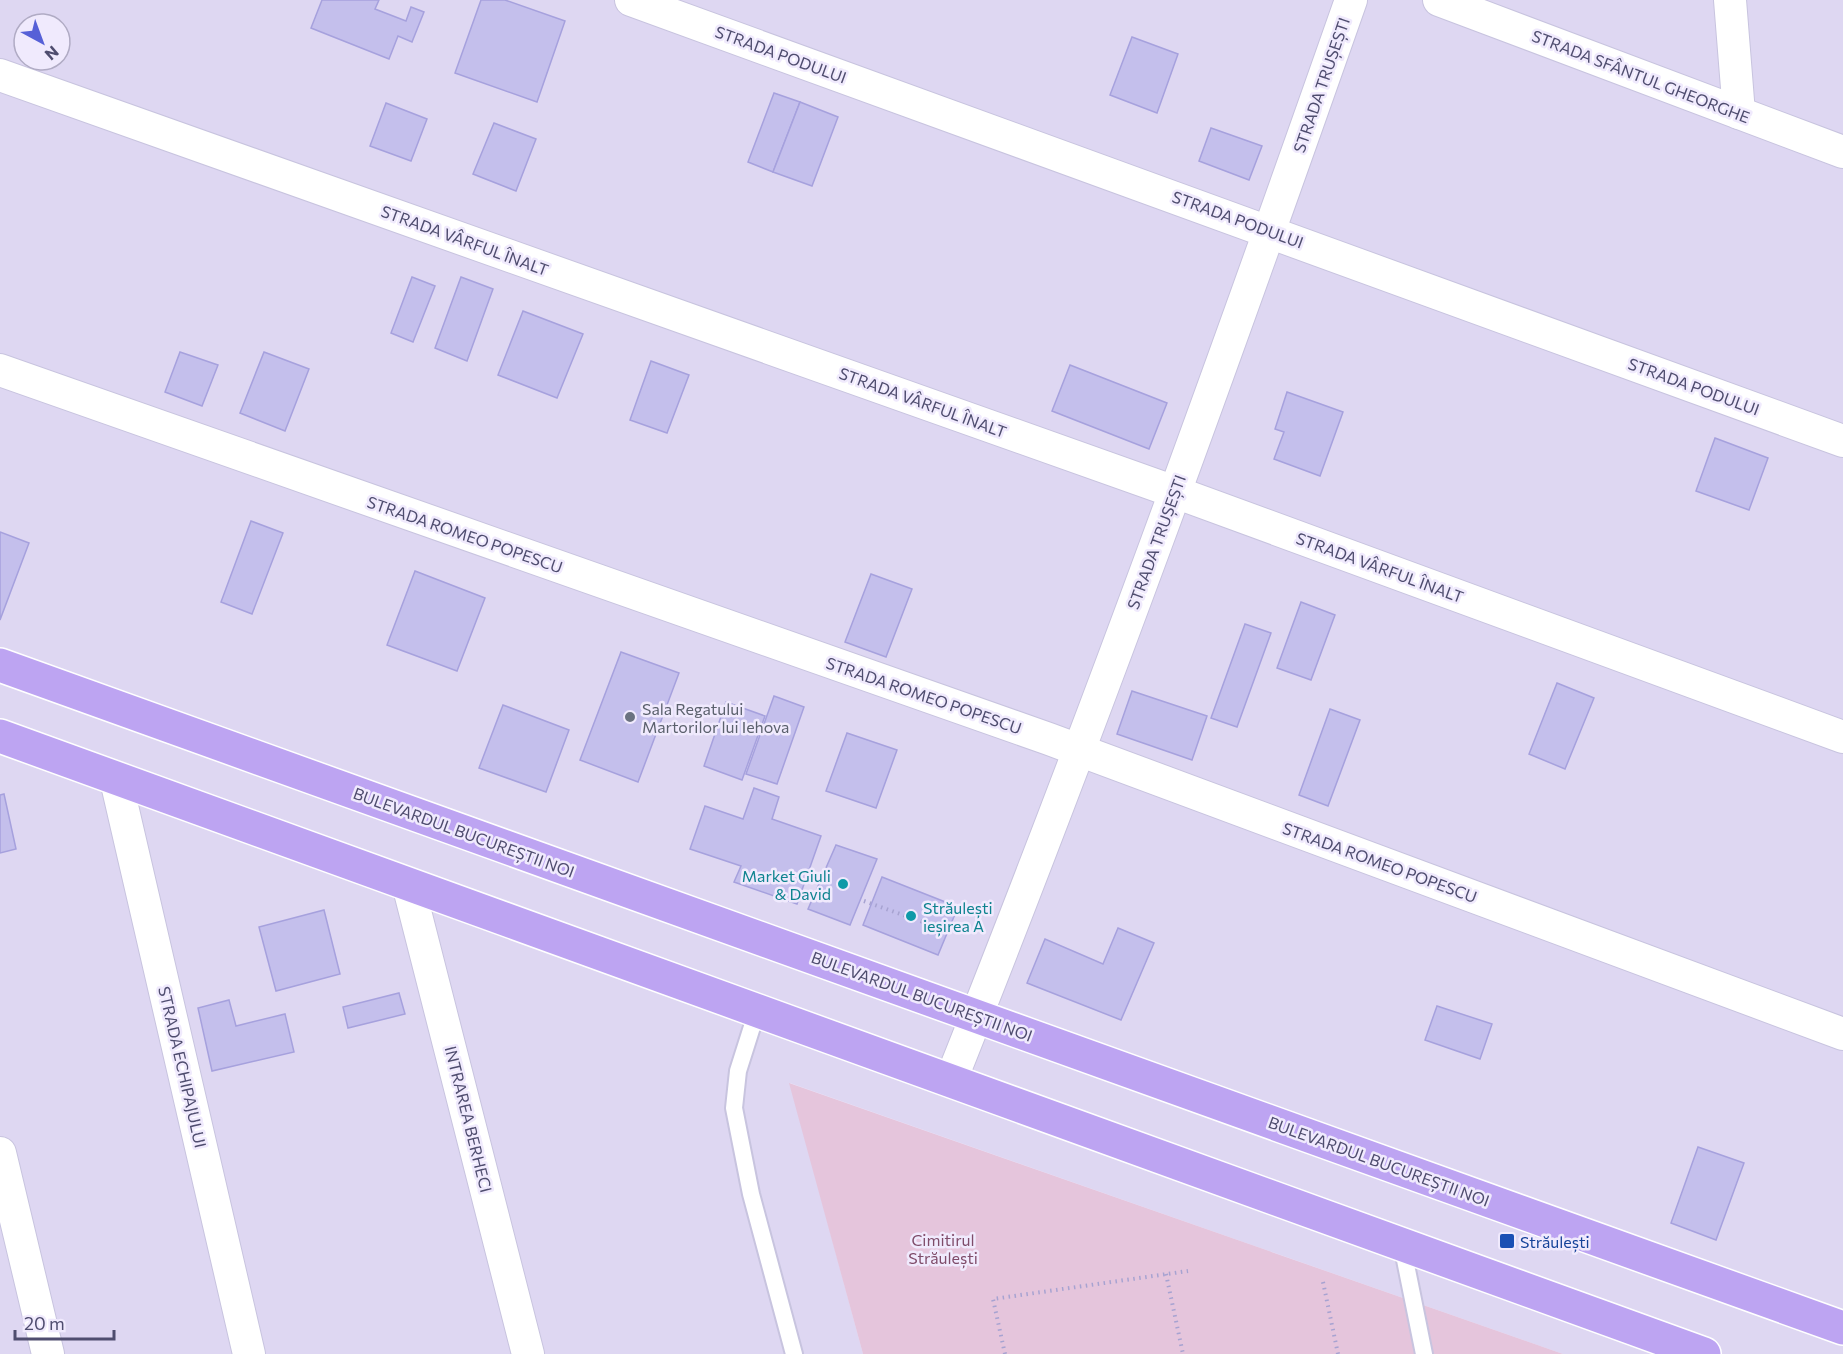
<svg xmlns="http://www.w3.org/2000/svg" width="1843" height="1354" font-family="Commissioner,sans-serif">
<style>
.residential{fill:#ded7f2;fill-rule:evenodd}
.green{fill:#e5c5dc}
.building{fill:#c4bfec;stroke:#a6a1dd;stroke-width:1.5}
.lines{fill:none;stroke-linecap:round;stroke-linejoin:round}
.lane-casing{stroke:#c8c4df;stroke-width:20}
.street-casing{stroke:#c8c4df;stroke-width:34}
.primary-casing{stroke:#fff;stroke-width:36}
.path{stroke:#a7a3d1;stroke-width:4;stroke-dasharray:1.5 4.5;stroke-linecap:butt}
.lane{stroke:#fff;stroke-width:16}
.street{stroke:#fff;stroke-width:32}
.primary{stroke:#bda4f2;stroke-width:33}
.worship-dot{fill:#6b7280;stroke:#f0eafd;stroke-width:2}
.culture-dot{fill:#0f9aa8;stroke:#f0eafd;stroke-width:2}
.transit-dot{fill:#1a4fb4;stroke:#f0eafd;stroke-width:2}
.labels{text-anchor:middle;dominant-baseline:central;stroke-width:5;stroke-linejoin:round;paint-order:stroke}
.street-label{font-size:16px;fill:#4f4d6f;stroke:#f0eafd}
.worship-label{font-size:16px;fill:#5b616d;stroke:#f0eafd;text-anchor:start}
.culture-label{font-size:16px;fill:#0d838f;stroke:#f0eafd;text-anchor:end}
.park-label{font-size:16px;fill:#7f4c6a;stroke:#f0eafd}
.transit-label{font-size:16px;fill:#164399;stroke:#f0eafd;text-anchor:start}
</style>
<rect width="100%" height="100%" fill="#ebe5fa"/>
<path class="residential" d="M0 0H1843V1354H1563L790 1083 863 1354H0ZM24 24H60V60H24Z"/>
<path class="green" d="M789 1083 1563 1354H863Z"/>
<g class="building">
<path d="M322 0H379L375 9 406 21 411 7 424 12 412 42 398 36 389 59 311 28Z"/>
<path d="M481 0H505L565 21 537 102 455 73Z"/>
<path d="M1132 37 1178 54 1157 113 1110 95Z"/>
<path d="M774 93 800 102 773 172 748 162Z"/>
<path d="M800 102 838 117 812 186 773 172Z"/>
<path d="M386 103 427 119 411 161 370 146Z"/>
<path d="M494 123 536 139 516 191 473 174Z"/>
<path d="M1211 128 1262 146 1249 180 1199 161Z"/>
<path d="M412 277 435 286 413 342 391 333Z"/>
<path d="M461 277 493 289 467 361 435 348Z"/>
<path d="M523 311 583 334 557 398 498 375Z"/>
<path d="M180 352 218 365 202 406 165 392Z"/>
<path d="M264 352 309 369 285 431 240 413Z"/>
<path d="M651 361 689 375 667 433 630 420Z"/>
<path d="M1070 365 1167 403 1149 449 1052 411Z"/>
<path d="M1287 392 1343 412 1320 476 1274 459 1284 432 1275 429Z"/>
<path d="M1715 438 1768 458 1749 510 1696 491Z"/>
<path d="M251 521 283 533 252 614 221 602Z"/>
<path d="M0 532 29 543 0 620Z"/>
<path d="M415 571 485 598 457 671 387 645Z"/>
<path d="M871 574 912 589 886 657 845 642Z"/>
<path d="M1301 602 1335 615 1311 680 1277 668Z"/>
<path d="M1245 624 1271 633 1237 727 1211 718Z"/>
<path d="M621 652 679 673 638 782 580 760Z"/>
<path d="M1557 683 1594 698 1565 769 1529 754Z"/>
<path d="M1132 691 1207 716 1192 760 1117 734Z"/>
<path d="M774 696 804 707 777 784 746 774Z"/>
<path d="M726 702 765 716 742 780 704 766Z"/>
<path d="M503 705 569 730 546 792 479 768Z"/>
<path d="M1330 709 1360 720 1328 806 1299 795Z"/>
<path d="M847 733 897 750 876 808 826 791Z"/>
<path d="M754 788 779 797 772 819 821 836 797 904 734 882 741 866 690 849 705 806 743 819Z"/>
<path d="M4 794 16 849 0 853V795Z"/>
<path d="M836 845 877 859 850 925 808 909Z"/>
<path d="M882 877 958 907 938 955 863 925Z"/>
<path d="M324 910 340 974 276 991 259 927Z"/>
<path d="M1118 928 1154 943 1121 1020 1027 983 1045 939 1103 964Z"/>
<path d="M399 993 405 1014 348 1028 343 1007Z"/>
<path d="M229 1000 236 1026 285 1014 294 1052 212 1071 198 1008Z"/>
<path d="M1437 1006 1492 1024 1480 1059 1425 1040Z"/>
<path d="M1698 1147 1744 1163 1716 1240 1671 1223Z"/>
</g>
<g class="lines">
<defs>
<g id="lane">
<path d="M757 1011 738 1071 734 1108 751 1194 794 1354"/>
<path d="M1402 1245 1424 1354"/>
</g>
<g id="street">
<path d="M631 0 1843 441"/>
<path d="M1439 0 1843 152"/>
<path d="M1730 0 1739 113"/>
<path d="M0 75 1175 492 1843 737"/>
<path d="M0 370 1049 739 1843 1034"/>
<path d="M116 780 249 1354"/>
<path d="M408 884 528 1354"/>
<path d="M951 1080C1093 724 1224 362 1351 0"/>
<path d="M0 1153 48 1354"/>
</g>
<g id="primary">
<path d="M0 665 1843 1328"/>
<path d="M0 736 1704 1354"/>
</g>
</defs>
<use href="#lane" class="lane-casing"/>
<use href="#street" class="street-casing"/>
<use href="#primary" class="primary-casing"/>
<g class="path">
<path d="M864 901 948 931"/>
<path d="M1166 1274 1183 1354"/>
<path d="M1323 1282 1338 1354"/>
<path d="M1005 1354 993 1299 1188 1271"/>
</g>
<use href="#lane" class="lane"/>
<use href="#street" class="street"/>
<use href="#primary" class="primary"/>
</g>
<circle class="worship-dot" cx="630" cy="717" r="6"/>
<g class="culture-dot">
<circle cx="843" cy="884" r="6"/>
<circle cx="911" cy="916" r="6"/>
</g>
<rect class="transit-dot" x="1499" y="1233" width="16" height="16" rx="3"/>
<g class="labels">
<g class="street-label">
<text transform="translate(781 54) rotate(20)">STRADA PODULUI</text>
<text transform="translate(1641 76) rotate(21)">STRADA SFÂNTUL GHEORGHE</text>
<text transform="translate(1321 85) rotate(-71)">STRADA TRUȘEȘTI</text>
<text transform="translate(1238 219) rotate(20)">STRADA PODULUI</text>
<text transform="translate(465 240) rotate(20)">STRADA VÂRFUL ÎNALT</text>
<text transform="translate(1694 386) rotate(20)">STRADA PODULUI</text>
<text transform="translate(923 402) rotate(20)">STRADA VÂRFUL ÎNALT</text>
<text transform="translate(465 534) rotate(19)">STRADA ROMEO POPESCU</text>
<text transform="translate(1156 542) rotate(-70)">STRADA TRUȘEȘTI</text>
<text transform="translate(1380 567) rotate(20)">STRADA VÂRFUL ÎNALT</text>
<text transform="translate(924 695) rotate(19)">STRADA ROMEO POPESCU</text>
<text transform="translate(464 832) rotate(20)">BULEVARDUL BUCUREȘTII NOI</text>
<text transform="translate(1380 862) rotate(20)">STRADA ROMEO POPESCU</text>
<text transform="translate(922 996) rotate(20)">BULEVARDUL BUCUREȘTII NOI</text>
<text transform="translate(183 1067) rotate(77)">STRADA ECHIPAJULUI</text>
<text transform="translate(469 1119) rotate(76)">INTRAREA BERHECI</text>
<text transform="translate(1379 1161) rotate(20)">BULEVARDUL BUCUREȘTII NOI</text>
</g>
<g class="worship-label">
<text x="642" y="708">Sala Regatului<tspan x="642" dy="18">Martorilor lui Iehova</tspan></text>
</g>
<g class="culture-label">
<text x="831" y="875">Market Giuli<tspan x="831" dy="18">&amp; David</tspan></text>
<text x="923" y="907" text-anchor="start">Străulești<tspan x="923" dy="18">ieșirea A</tspan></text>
</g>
<g class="park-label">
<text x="943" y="1239">Cimitirul<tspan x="943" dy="18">Străulești</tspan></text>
</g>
<g class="transit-label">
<text x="1520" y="1241">Străulești</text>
</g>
</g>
<g transform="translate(42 42) rotate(139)"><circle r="28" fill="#f0eafd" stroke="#b0abc4" stroke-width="1.5"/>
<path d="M0-4.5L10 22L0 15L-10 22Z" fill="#5660d7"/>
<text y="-9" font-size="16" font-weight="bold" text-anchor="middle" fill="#4f4d6f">N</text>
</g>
<path d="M15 1330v9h99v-9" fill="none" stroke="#4f4d6f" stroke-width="3"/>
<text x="24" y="1330" font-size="18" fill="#4f4d6f" stroke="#f0eafd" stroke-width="4.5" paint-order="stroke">20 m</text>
</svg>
